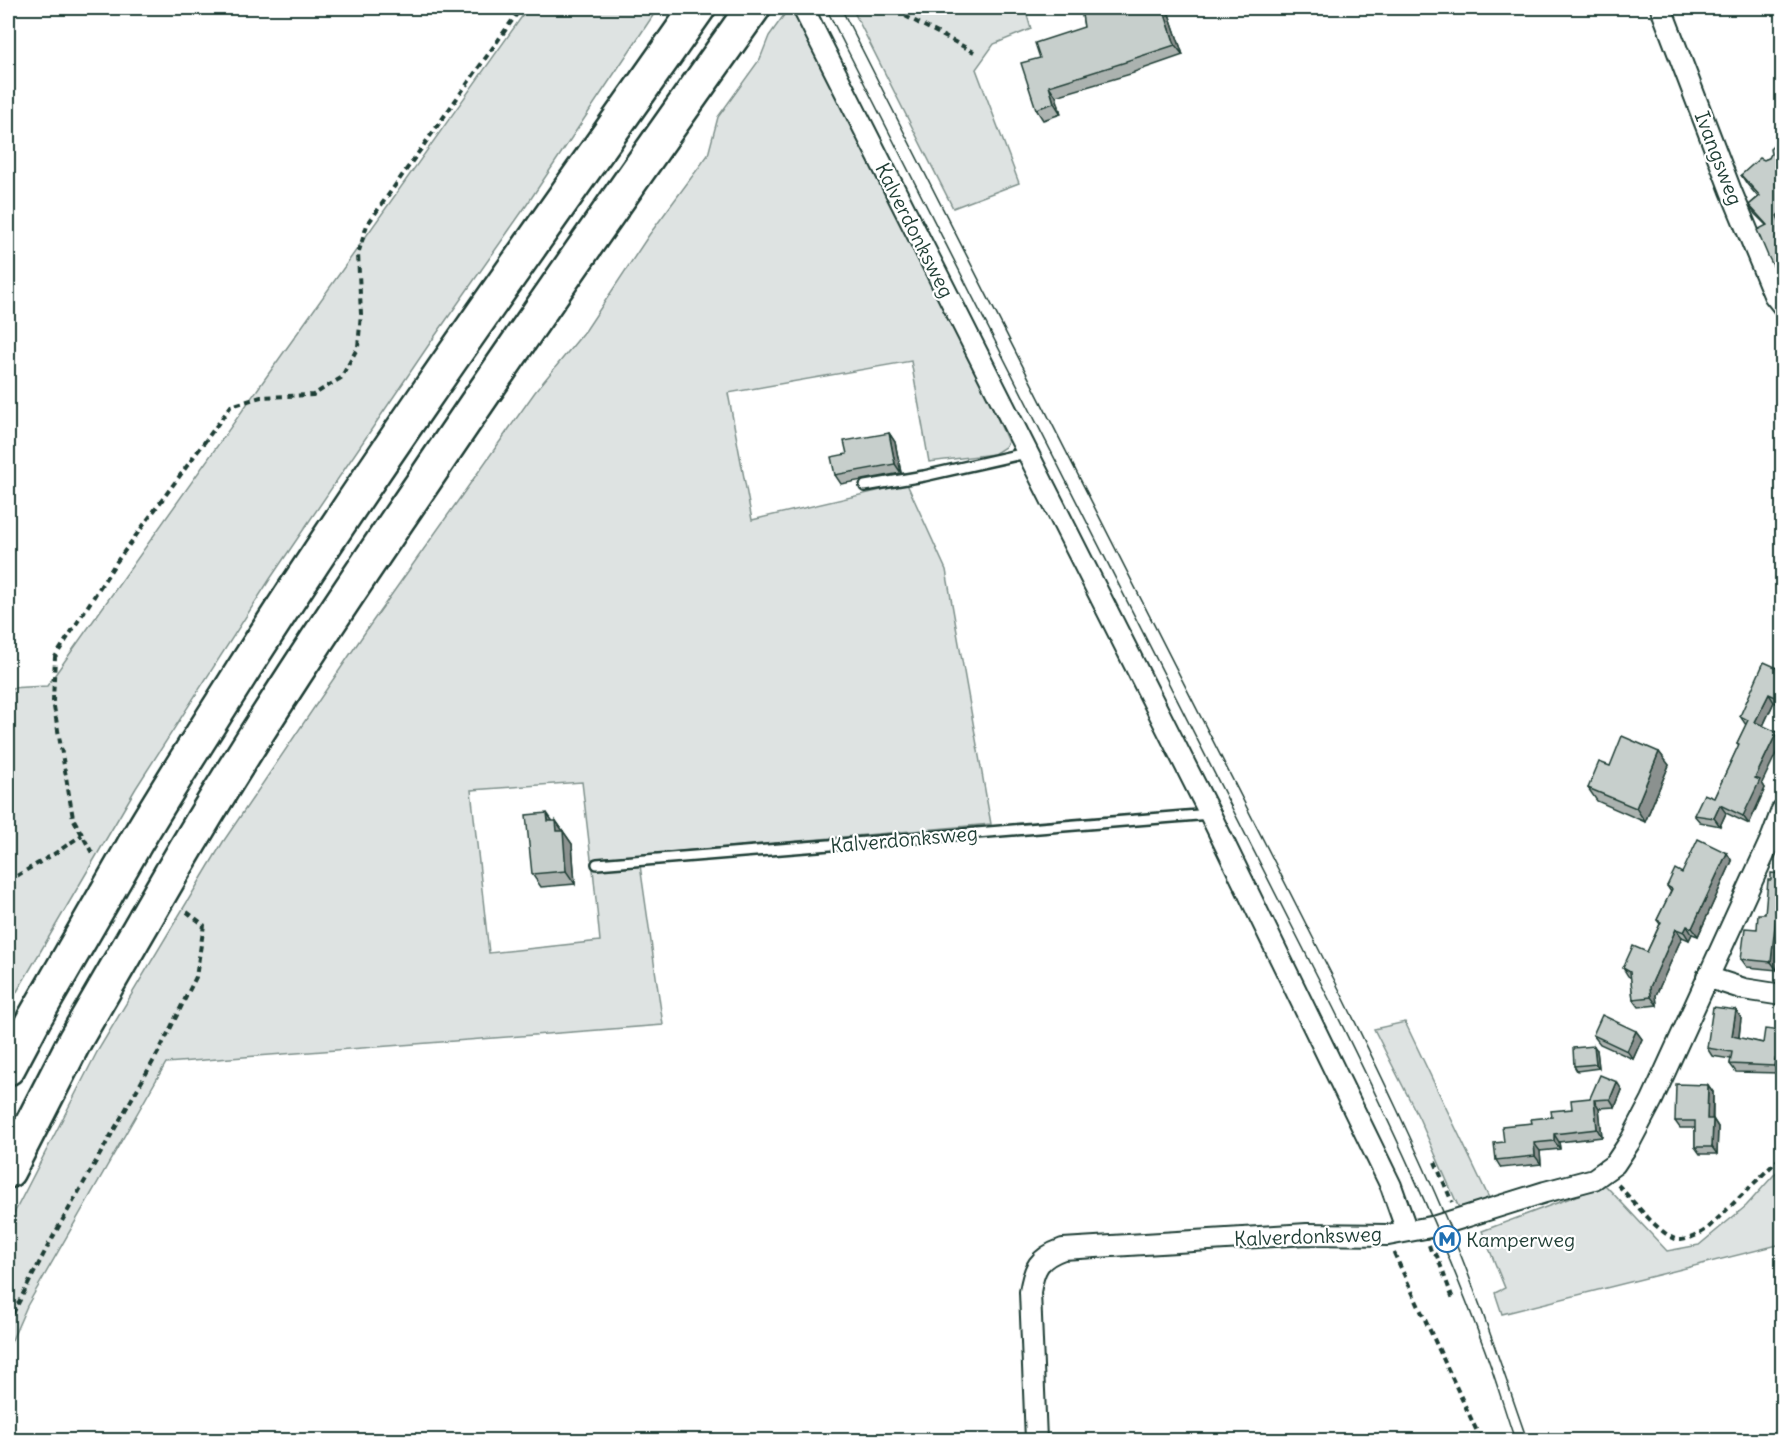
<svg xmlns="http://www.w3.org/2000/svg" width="1790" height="1448" font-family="Delius,sans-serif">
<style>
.green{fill:#dee3e2;stroke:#7e908b;stroke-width:1.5}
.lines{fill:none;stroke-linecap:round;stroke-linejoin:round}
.lane-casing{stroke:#1f3d34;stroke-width:14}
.street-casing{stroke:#1f3d34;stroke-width:24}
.highway-casing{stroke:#1f3d34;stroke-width:38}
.path{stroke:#1f3d34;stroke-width:4;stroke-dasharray:6 4.5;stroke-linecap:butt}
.lane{stroke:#fff;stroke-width:9}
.street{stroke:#fff;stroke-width:20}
.highway{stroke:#fff;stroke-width:33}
.tram{stroke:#1f3d34;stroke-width:1.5}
.highway-bridge-casing{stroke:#1f3d34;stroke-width:38;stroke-linecap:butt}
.highway-bridge{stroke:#fff;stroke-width:33}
.wall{fill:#abb2af;stroke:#1f3d34;stroke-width:1.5}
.shaded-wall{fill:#8b918f;stroke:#1f3d34;stroke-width:1.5}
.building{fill:#c7cfcc;stroke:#1f3d34;stroke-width:1.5}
.labels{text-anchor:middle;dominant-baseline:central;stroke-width:4.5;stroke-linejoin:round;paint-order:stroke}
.street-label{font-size:20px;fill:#1f3d34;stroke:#fff}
.poi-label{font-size:20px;fill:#1f3d34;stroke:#fff;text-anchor:start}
</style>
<rect width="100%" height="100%" fill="#fff"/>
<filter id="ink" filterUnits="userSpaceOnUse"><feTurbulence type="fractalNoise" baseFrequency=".0167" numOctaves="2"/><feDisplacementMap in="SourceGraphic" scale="12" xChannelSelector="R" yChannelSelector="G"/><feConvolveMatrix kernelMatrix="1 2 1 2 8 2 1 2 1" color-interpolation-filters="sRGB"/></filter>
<g filter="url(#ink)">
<g class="green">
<path d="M528 8H658L526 206 428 346 270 579 136 788 8 1007V688L47 686Z"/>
<path d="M789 8H791L972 362 1008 442 1005 447 994 454 929 462 911 361 728 393 752 520 907 484 946 570 991 824 591 859 582 782 471 790 489 953 600 941 593 869 640 865 663 1025 166 1063 27 1306 8 1349V1225L97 1052 223 842 370 625 535 392 586 330 649 235 708 155 718 117 760 59 769 36Z"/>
<path d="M852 8H1025L1031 29 994 44 976 69 1019 183 953 208Z"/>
<path d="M1405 1022 1490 1200 1459 1208 1419 1118 1374 1029Z"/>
<path d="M1782 1166V1244L1502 1314 1495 1293 1505 1288 1482 1231 1605 1185 1667 1251 1699 1245 1746 1206Z"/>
</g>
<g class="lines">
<defs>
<g id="lane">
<path d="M865 486 924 476 1026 453"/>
<path d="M597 864 1210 814"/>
</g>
<g id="street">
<path d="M803 8 1210 814 1391 1186 1407 1231"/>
<path d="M1661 8 1731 191 1774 295 1782 305"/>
<path d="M1707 977 1744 989 1782 995"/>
<path d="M1036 1440 1030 1292C1034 1268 1038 1258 1063 1249L1307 1234 1388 1235 1436 1226 1545 1192 1594 1179 1615 1164 1631 1140 1652 1100 1772 837 1782 810"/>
</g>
<g id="highway">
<path d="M133 847C168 787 206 729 243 670 387 444 544 227 698 8"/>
<path d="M171 874C249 740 336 610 424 481 531 322 642 164 753 8"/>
<path d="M8 1068 34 1019 106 894"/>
<path d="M8 1171 75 1040 145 919"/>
</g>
</defs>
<use href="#lane" class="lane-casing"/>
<use href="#street" class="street-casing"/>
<use href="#highway" class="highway-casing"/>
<g class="path">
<path d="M898 8 907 17 974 52"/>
<path d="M92 853 73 818 53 701 55 657 115 564 231 406 261 397 313 395 341 378 358 347 361 314 358 254 367 225 521 8"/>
<path d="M8 881 54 854 82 835"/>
<path d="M1435 1162 1452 1202"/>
<path d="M1618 1185C1631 1198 1664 1241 1681 1240 1691 1239 1699 1234 1707 1229L1782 1156"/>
<path d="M1429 1245 1431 1251 1437 1256 1453 1299"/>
<path d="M1394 1253 1481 1440"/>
<path d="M8 1323 50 1242 159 1051 196 977 204 925 187 912"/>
</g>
<use href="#lane" class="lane"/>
<use href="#street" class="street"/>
<use href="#highway" class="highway"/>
<g class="tram">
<path d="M826 8 1333 1007C1388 1118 1440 1229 1483 1345 1495 1376 1504 1409 1515 1440"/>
<path d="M841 8 1343 997C1379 1071 1415 1145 1447 1221 1477 1293 1502 1367 1527 1440"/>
</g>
<defs>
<g id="highway-bridge">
<path d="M106 894 133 847"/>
<path d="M145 919 171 874"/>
</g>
</defs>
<use href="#highway-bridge" class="highway-bridge-casing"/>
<use href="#highway-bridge" class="highway-bridge"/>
</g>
<g class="wall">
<path d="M1081 8H1167L1183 55 1134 72V73L1056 96 1061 114 1043 120 1036 109 1040 58 1084 27Z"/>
<path d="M1782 138V283L1766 225 1755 214 1749 205 1758 197 1747 184 1741 175 1764 160 1769 158Z"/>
<path d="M889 433 895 442 901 473 841 484 835 475 847 454Z"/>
<path d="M1782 670V706L1774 702 1763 726 1762 783 1765 788 1749 824 1726 813 1720 826 1700 822 1694 815 1714 798 1739 745 1737 743 1746 725 1740 716Z"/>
<path d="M1659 752 1669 765 1645 822 1597 801 1588 788 1610 766Z"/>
<path d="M556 821 572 844 575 884 541 887 532 874Z"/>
<path d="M1732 861 1698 936 1692 934 1689 940 1682 937 1656 995 1657 1005 1639 1007 1633 999 1631 978 1628 976 1623 968 1647 952 1660 924 1657 920 1671 892 1667 886 1682 873Z"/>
<path d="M1782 874V924L1777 970 1747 967 1741 959 1765 914 1771 880Z"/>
<path d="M1736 1010 1741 1018 1739 1038 1763 1043 1782 1031V1067H1780V1073L1736 1072 1730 1064 1731 1059 1712 1056 1707 1048Z"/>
<path d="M1636 1031 1642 1039 1633 1059 1600 1044 1593 1035Z"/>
<path d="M1597 1050 1599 1068 1577 1071 1574 1066Z"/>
<path d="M1708 1085 1713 1092V1119L1718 1127 1717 1154H1700L1695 1147V1128H1680L1675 1121Z"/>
<path d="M1622 1090 1615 1107 1599 1108 1602 1137 1559 1142 1560 1149 1540 1151 1541 1164 1501 1168 1496 1160 1504 1142 1532 1123 1552 1117 1572 1109 1590 1098Z"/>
</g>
<g class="shaded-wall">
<path d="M1163 8H1167L1183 55 1175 45Z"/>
<path d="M1049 86 1056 96 1061 114 1054 103Z"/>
<path d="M889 433 895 442 901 473 895 464Z"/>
<path d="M1769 694 1774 702 1761 730 1755 722Z"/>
<path d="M1777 732 1782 741 1762 783 1765 788 1749 824 1743 816 1755 778Z"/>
<path d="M1659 752 1669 765 1645 822 1636 808Z"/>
<path d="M1720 805 1726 813 1720 826 1714 818Z"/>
<path d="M547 813 556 826V821L572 844 575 884 566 871 548 821Z"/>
<path d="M1727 853 1732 861 1698 936 1692 928Z"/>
<path d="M1776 916 1782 924 1777 970 1771 962Z"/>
<path d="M1687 926 1692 934 1689 940 1684 932Z"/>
<path d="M1676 929 1682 937 1656 995 1657 1005 1651 997 1650 987Z"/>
<path d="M1736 1010 1741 1018 1738 1044 1732 1036Z"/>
<path d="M1636 1031 1642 1039 1633 1059 1627 1051Z"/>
<path d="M1594 1046 1597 1050 1599 1068 1596 1064Z"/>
<path d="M1775 1059 1780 1067V1073L1774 1066Z"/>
<path d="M1617 1082 1622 1090 1615 1107 1610 1099Z"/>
<path d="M1708 1085 1713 1092 1712 1126 1707 1119Z"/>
<path d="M1594 1100 1599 1108 1602 1137 1597 1129Z"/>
<path d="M1713 1119 1718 1127 1717 1154 1712 1147Z"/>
<path d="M1554 1134 1559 1142 1560 1149 1554 1141Z"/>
<path d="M1534 1143 1540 1151 1541 1164 1535 1156Z"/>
</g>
<g class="building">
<path d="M1081 8H1163L1175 45 1126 61V62L1049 86 1054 103 1036 109 1021 63 1040 58 1035 43 1084 27Z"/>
<path d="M1782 138V211L1777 216 1782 227V283L1768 256 1757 230 1767 225 1749 205 1760 196 1741 175 1760 158 1764 160 1769 158 1771 154 1770 149Z"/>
<path d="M889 433 895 464 835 475 831 457 847 454 844 441Z"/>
<path d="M1764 662 1782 670V700L1769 694 1755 722 1777 732 1755 778 1760 780 1743 816 1720 805 1714 818 1694 815 1704 794 1714 798 1739 744 1737 743 1748 720 1740 716Z"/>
<path d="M1622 736 1659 752 1636 808 1588 788 1599 762 1610 766Z"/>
<path d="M547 813 548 821H556L557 831H563L566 871 532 874 526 815Z"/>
<path d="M1698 839 1727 853 1692 928 1687 926 1684 932 1676 929 1650 987 1651 997 1633 999 1630 972 1623 968 1633 946 1647 952 1661 922 1657 920 1672 889 1667 886 1675 869 1682 873Z"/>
<path d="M1771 873 1782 874V914L1781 916H1776L1771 962 1741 959 1745 928 1757 929 1758 914H1765L1768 880H1771Z"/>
<path d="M1713 1007 1736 1010 1732 1036 1763 1043 1765 1029 1782 1031V1060L1775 1059 1774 1066 1730 1064 1732 1052 1707 1048Z"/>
<path d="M1602 1015 1636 1031 1627 1051 1593 1035Z"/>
<path d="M1594 1046 1596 1064 1574 1066 1573 1048Z"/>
<path d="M1600 1075 1617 1082 1610 1099 1594 1100 1597 1129 1554 1134V1141L1534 1143 1535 1156 1496 1160 1494 1143 1504 1142 1502 1126 1532 1123 1531 1119 1552 1117 1551 1111 1572 1109 1571 1100 1590 1098Z"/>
<path d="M1676 1084 1708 1085 1707 1119H1713L1712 1147H1695V1121H1675Z"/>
</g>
</g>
<defs>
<symbol id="metro-ring" viewBox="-11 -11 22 22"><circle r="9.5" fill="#fff" stroke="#1f6fb2" stroke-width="1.5"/><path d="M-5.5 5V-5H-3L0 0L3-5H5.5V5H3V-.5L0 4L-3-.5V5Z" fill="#1f6fb2"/></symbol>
</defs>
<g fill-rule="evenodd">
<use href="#metro-ring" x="1432" y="1224" width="30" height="30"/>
</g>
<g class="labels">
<g class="street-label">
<text transform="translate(1719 158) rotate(69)">Ivangsweg</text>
<text transform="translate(915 230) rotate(63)">Kalverdonksweg</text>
<text transform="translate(904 839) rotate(-5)">Kalverdonksweg</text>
<text transform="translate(1308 1236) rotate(-2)">Kalverdonksweg</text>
</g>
<g class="poi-label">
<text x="1466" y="1239">Kamperweg</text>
</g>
</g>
<rect width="1790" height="1448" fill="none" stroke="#fff" stroke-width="30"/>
<rect x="15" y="15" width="1760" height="1418" fill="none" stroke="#1f3d34" stroke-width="2" filter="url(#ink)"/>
</svg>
